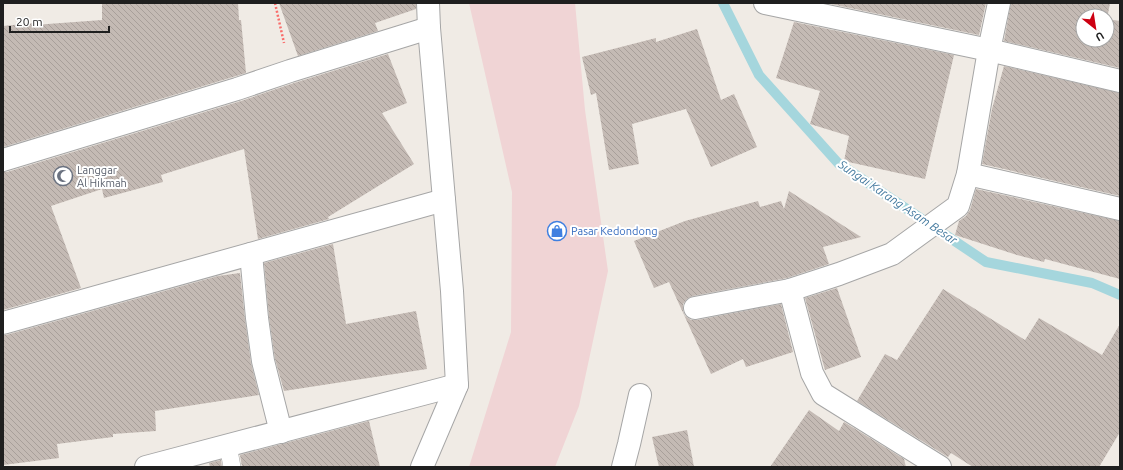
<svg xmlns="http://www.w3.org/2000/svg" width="1123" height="470" font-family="Ubuntu,sans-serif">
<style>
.commercial{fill:#f0d4d5}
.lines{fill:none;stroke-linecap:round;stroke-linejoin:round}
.stream{stroke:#a5d6dd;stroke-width:10}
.building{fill:url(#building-back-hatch);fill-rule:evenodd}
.lane-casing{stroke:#a6a6a6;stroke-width:18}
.street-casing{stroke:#a6a6a6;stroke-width:24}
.path{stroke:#fa6d6b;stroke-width:2.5;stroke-dasharray:2 2;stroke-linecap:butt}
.lane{stroke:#fff;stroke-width:17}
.street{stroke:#fff;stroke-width:22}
.labels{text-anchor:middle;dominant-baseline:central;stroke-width:4;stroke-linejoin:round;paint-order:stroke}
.worship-label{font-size:11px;fill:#5b616d;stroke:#fff;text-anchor:start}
.shop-label{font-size:11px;fill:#366cbe;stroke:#fff;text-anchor:start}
.water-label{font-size:12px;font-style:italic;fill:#447a9f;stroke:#fff}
</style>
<defs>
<pattern id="building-back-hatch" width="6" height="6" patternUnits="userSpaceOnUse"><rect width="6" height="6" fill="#c4bab4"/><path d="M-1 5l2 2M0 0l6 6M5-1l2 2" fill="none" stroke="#a89f9a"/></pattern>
</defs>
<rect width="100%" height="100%" fill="#f0ebe5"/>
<path class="commercial" d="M469 3H575L585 110 608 271 579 406 555 467H469L511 332 512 192Z"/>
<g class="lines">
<path class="stream" d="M723 3 759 75 838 163 986 262 1092 283 1120 295"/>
</g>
<g class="building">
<path d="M102 3H238L239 20H241L246 73 3 147V26L33 23 34 25 102 20Z"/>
<path d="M279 3H416V9L375 23 378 31 298 56Z"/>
<path d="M826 3H986L979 35Z"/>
<path d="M1011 3H1110L1107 19 1120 21V68L1004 41ZM1083 16H1107V40H1083Z"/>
<path d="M794 22 954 55 925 179 844 161 849 136 810 124 820 91 776 78Z"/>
<path d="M697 29 721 100 734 94 757 147 711 167 686 109 632 124 639 164 609 170 596 93 591 95 582 57 656 38V42Z"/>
<path d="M388 54 407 103 382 113 414 164 328 217 329 219 258 239 244 149 161 175 163 182 104 198 102 189 51 206 81 288 3 310V172H7L241 101 294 83Z"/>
<path d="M1004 66 1120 93V196L982 164 992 109Z"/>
<path d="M976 189 1120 221V279L1045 259 1044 262 1017 255 955 235 959 221 966 216 970 210Z"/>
<path d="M789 191 861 237 823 247 829 264 787 278 693 296 687 299 683 304V311L685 316 691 320H697L781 304 793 352 746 367 743 359 711 374 669 282 654 288 634 241 685 221 758 201 760 207 781 201 784 209Z"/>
<path d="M333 244 346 324 416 311 427 369 284 391 275 359 269 317 264 263Z"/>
<path d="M240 273 245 319 251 363 259 395 155 411 156 431 113 434V437L57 444 59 458 3 465V335H6L218 276Z"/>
<path d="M837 288 861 357 825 370 805 298Z"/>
<path d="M943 289 1025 340 1039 318 1102 355 1120 324V432L1099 467H973L951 453 948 457 857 401 885 354 897 360Z"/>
<path d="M809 410 839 431 844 422 904 459 906 467H770Z"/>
<path d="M369 421 380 467H242L240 455Z"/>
<path d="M687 430 694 467H659L652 437Z"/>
<path d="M221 460 222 467H210L209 463Z"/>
</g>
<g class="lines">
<defs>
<path id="lane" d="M228 445 232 467"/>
<g id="street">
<path d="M765 3 989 50 1120 81"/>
<path d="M3 160 237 89 290 71 429 28"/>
<path d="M968 174 1120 209"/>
<path d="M251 254 257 318 263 361 281 432"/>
<path d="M790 290 812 373 823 394 940 467"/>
<path d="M695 308 790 290 839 274 892 254 958 206 968 174 989 50 999 3"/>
<path d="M3 323 444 200"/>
<path d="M146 467 457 385"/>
<path d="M422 467 457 385 452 291 429 28 428 3"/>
<path d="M623 467 629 444 640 395"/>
</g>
</defs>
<use href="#lane" class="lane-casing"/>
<use href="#street" class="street-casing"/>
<path class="path" d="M275 3 284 43"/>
<use href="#lane" class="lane"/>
<use href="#street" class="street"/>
</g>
<defs>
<symbol id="mosque-ring" viewBox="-11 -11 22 22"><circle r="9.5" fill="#fff" stroke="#6b7280" stroke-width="1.5"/><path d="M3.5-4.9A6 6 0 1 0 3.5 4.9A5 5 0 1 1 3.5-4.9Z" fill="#6b7280"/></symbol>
<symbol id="shop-ring" viewBox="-11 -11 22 22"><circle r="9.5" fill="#fff" stroke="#3f7fe0" stroke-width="1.5"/><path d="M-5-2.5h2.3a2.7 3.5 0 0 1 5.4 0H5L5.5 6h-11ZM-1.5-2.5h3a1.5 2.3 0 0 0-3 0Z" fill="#3f7fe0"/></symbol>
</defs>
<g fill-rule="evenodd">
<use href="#mosque-ring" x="52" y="165" width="22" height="22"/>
<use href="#shop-ring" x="546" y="220" width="22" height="22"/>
</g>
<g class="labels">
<g class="worship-label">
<text x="77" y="170">Langgar<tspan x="77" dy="13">Al Hikmah</tspan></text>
</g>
<g class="shop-label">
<text x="571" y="231">Pasar Kedondong</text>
</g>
<g class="water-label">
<text transform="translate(898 202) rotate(34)">Sungai Karang Asam Besar</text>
</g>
</g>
<rect width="1123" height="470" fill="none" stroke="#1f1f1f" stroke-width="8"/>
<g transform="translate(1095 28) rotate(150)"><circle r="19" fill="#ffffff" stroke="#a5a5a5"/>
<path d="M0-3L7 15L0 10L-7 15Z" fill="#cd0012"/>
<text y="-6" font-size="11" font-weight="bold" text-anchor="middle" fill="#1f1f1f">U</text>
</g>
<path d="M10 26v6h99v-6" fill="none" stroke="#1f1f1f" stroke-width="2"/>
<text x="16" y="26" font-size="12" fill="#1f1f1f" stroke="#ffffff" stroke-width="3" paint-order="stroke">20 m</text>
</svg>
